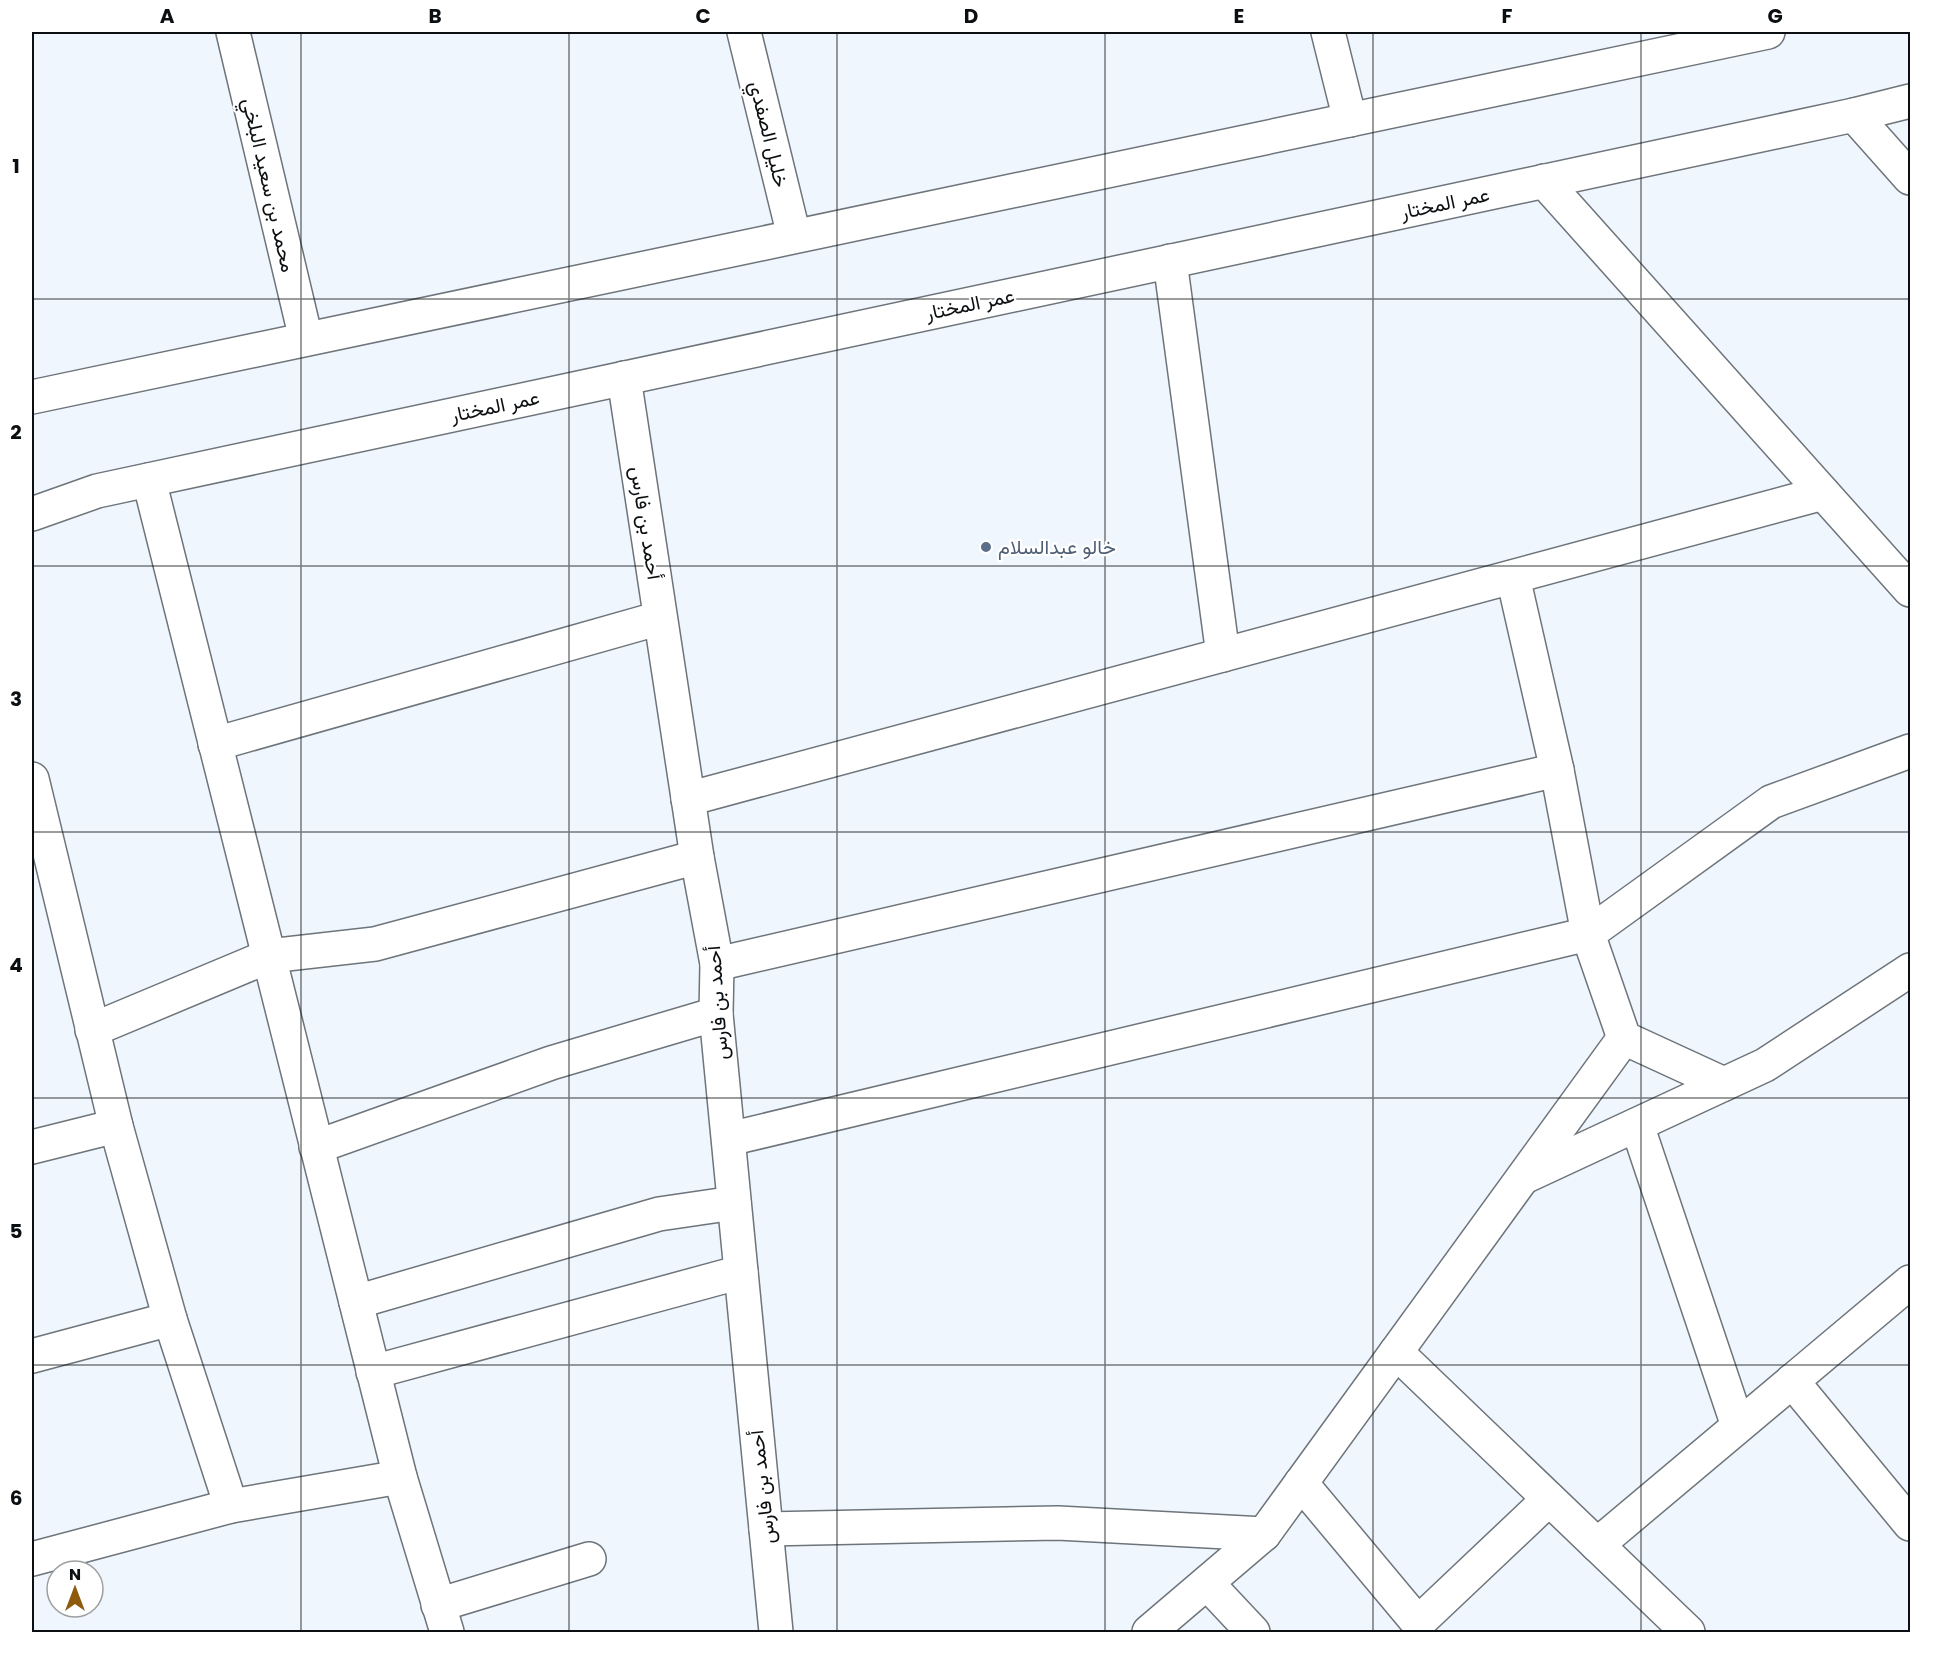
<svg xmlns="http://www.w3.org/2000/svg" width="1942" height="1664" font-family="Poppins,Vazirmatn,sans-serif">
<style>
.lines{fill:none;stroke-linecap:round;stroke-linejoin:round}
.minor-casing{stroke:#6d747a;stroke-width:36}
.tertiary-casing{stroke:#6d747a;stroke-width:36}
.minor{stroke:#fff;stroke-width:33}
.tertiary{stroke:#fff;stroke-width:33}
.grid{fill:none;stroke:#0c0f11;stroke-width:1.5;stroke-opacity:0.55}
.service-dot{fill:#5c6f8a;stroke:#fff;stroke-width:2}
.labels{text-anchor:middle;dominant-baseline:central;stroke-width:4.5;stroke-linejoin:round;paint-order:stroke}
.street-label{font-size:20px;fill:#0c0f11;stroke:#fff}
.service-label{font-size:20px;fill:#4e5e75;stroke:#fff;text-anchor:start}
.neatline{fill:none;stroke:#0c0f11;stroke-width:2}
.grid-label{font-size:20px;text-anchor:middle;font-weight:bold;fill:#0c0f11}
</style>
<rect width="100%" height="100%" fill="#eff6fd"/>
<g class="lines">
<defs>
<g id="minor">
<path d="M233 32 306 339"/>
<path d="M744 32 794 236"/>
<path d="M1328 32 1350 120"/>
<path d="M1854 115 1910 178"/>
<path d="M1544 181 1910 590"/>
<path d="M1170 261 1223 655"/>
<path d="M624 378 697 857 717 964 716 1014 776 1632"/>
<path d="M149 480 400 1477 447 1632"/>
<path d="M215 744 660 618"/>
<path d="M32 779 116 1126 170 1319 231 1506"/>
<path d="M688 799 1823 493"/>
<path d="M717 964 1557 770"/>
<path d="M92 1030 269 956 375 944 697 857"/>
<path d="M1724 1084 1624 1038 1588 934 1771 802 1910 751"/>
<path d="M1637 1125 1738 1426"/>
<path d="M729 1139 1588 934 1557 770 1513 577"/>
<path d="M32 1147 116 1126"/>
<path d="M316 1147 551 1063 716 1014"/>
<path d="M1524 1177 1765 1065 1910 970"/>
<path d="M356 1302 659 1214 734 1203"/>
<path d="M1396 1352 1688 1632"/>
<path d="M32 1356 170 1319"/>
<path d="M373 1372 741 1272"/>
<path d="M1792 1381 1910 1524"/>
<path d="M1301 1483 1418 1623 1549 1499"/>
<path d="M766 1529 1058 1523 1264 1534"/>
<path d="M1597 1545 1910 1282"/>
<path d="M32 1559 231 1506 400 1477"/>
<path d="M1207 1583 1253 1632"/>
<path d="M438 1605 589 1559"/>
<path d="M1149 1632 1264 1534 1624 1038"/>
</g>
<g id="tertiary">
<path d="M32 397 1768 32"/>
<path d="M32 514 97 491 1854 115 1910 101"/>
</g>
</defs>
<use href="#minor" class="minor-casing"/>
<use href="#tertiary" class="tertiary-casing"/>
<use href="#minor" class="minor"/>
<use href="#tertiary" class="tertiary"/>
</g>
<path class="grid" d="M301 32V1632M569 32V1632M837 32V1632M1105 32V1632M1373 32V1632M1641 32V1632M32 299H1910M32 566H1910M32 832H1910M32 1098H1910M32 1365H1910"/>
<circle class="service-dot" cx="986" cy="547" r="6"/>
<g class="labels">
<g class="street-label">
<text transform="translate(769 134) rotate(76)">خليل الصفدي</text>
<text transform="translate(269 185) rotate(77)">محمد بن سعيد البلخي</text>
<text transform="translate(1445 203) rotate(-12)">عمر المختار</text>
<text transform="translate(970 304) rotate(-12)">عمر المختار</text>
<text transform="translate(495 406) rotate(-12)">عمر المختار</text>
<text transform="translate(646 523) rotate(81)">أحمد بن فارس</text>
<text transform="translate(717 1003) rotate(-94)">أحمد بن فارس</text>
<text transform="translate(762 1487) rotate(-96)">أحمد بن فارس</text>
</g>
<g class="service-label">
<text x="998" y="547">خالو عبدالسلام</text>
</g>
</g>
<rect width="1942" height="1664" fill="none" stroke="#ffffff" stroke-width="66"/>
<g transform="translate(75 1589)"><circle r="28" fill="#ffffff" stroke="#9e9fa0" stroke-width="1.5"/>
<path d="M0-4.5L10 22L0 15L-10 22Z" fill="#8e5a0b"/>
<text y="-9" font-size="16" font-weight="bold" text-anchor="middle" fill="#0c0f11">N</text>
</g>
<rect x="33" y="33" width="1876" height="1598" class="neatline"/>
<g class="grid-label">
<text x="167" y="23">A</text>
<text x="435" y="23">B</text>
<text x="703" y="23">C</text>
<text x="971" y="23">D</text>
<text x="1239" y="23">E</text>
<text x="1507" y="23">F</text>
<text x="1775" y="23">G</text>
<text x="16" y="173">1</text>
<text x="16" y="439">2</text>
<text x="16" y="706">3</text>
<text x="16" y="972">4</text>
<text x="16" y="1238">5</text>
<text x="16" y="1505">6</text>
</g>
</svg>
